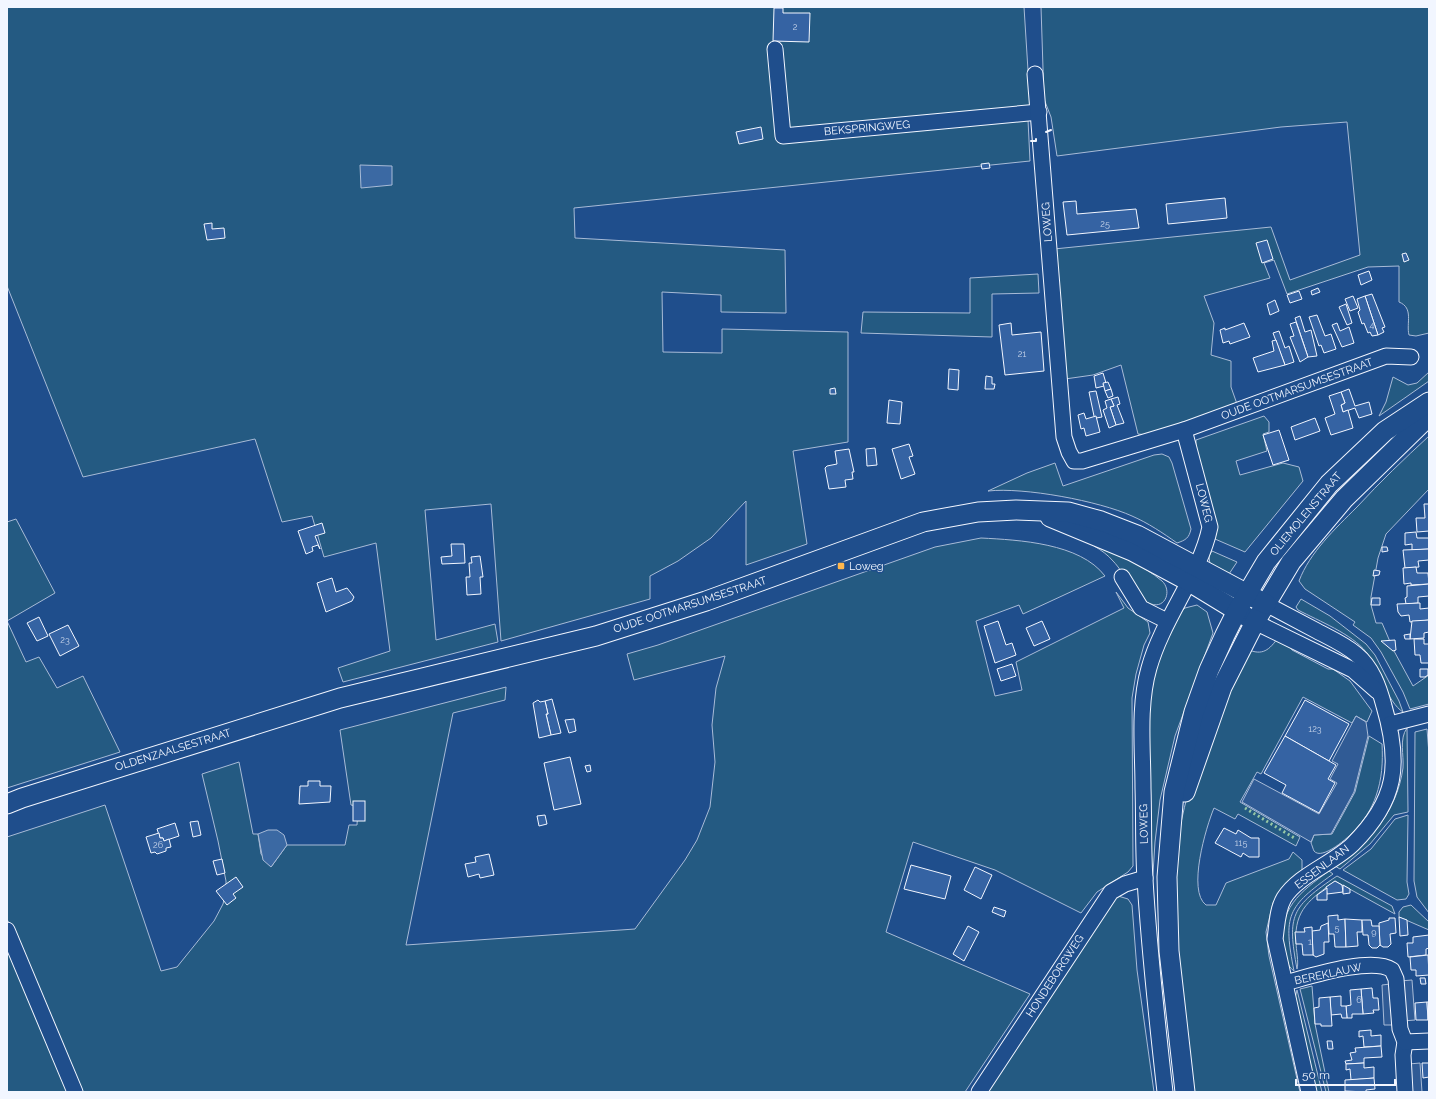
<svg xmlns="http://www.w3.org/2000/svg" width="1436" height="1099" font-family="Raleway,sans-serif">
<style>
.green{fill:#245a82;stroke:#a8bbd7}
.parking{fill:#305b95;stroke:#a8bbd7}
.water{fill:#3b69a3;stroke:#a8bbd7}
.building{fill:#3563a3;stroke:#f2f6ff}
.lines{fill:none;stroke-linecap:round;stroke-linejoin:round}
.minor-casing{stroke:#f2f6ff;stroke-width:17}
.major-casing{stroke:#f2f6ff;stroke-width:21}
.minor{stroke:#1f4e8c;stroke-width:15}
.major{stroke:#1f4e8c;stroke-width:19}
.hedge{stroke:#97c8a6;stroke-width:3;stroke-dasharray:2 3;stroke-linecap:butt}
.wall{stroke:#f2f6ff;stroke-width:2}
.poi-dot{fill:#ffb74d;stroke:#1f4e8c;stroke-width:1.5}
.labels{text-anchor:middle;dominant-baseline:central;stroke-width:3;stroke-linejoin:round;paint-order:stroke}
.number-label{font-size:9px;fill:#c3d1e8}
.street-label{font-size:11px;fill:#f2f6ff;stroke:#1f4e8c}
.poi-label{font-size:11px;fill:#f2f6ff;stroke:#1f4e8c;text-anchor:start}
</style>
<rect width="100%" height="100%" fill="#1f4e8c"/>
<g class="green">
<path d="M7 7H1024L1030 102 1028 120 1030 161 574 208 575 238 785 250 786 313 721 312V295L662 292 663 352 722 353V329L848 332V442L793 451 807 544 746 565V501L711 538 678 561 650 576V599L501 641 491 504 425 510 436 640 495 624 498 642 343 682 338 668 390 651 376 543 324 557 312 516 282 522 255 439 83 477 7 286Z"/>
<path d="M1041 7H1429V333L1416 336 1409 335C1406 323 1414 308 1399 302V266L1368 267 1287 294 1274 260 1264 263 1270 278 1204 296 1214 323 1211 355 1231 361V387L1237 404 1148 435 1138 434 1121 365 1093 375 1065 379 1054 249 1271 227 1290 280 1360 255 1347 122 1281 127 1057 156 1051 117 1044 99Z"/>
<path d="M1038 274 1039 293 992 294V337L861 333 863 312 970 313V278Z"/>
<path d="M1429 372V381L1379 416 1386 402 1393 377 1408 385 1417 383Z"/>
<path d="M1264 416 1269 422V432L1263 434 1267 451 1236 461 1240 475 1283 463 1299 467 1303 481 1245 552 1215 539 1217 527 1196 454V440Z"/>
<path d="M1429 436V489L1386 534 1378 558 1371 597V605L1376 623H1382L1394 651 1413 686 1429 675V704L1410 709 1403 692 1381 652 1371 638 1353 625 1355 622 1305 589 1299 581C1310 552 1335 529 1357 507 1380 482 1404 459 1429 436Z"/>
<path d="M1162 454 1169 457 1172 463 1191 529C1189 538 1186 540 1177 543 1163 533 1148 523 1132 516 1099 501 1024 487 988 491L1027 473 1055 463 1063 486 1154 455Z"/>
<path d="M16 519 55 593 7 621V522Z"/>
<path d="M981 538C1019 540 1080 543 1105 576L1023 614 1019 605 976 621 995 696 1022 690 1016 662 1124 608 1116 592 1128 608 1148 622 1150 633 1144 645 1136 674 1132 698 1133 866 1128 872 1097 892 1081 913 995 870 913 842 886 932 1030 994 965 1092H80L7 919V837L105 805 161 971 177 967 214 921 223 904 226 891V881L218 841 202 774 239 762 253 834H258L261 854 271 867 287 845H345L349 825H357L358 806 351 805 340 730 506 687 505 700 453 713 406 945 635 929 685 860 697 840 710 807 715 762 712 725 716 688 725 656 634 680 627 654 658 645 935 547Z"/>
<path d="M1094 546C1117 554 1143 565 1162 581 1172 590 1166 609 1151 604 1134 598 1125 573 1113 561 1108 555 1101 550 1094 546Z"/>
<path d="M1212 551 1237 562 1229 574 1210 565 1209 556Z"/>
<path d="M1301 599 1330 616 1366 644 1375 655 1399 701 1403 712C1388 703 1377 667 1366 652 1352 634 1319 621 1298 610L1296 607Z"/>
<path d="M1197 605 1207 612 1213 633 1175 736 1160 800 1155 842 1151 905 1146 750 1152 677 1177 615 1185 608Z"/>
<path d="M7 621 26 662 39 657 57 688 83 676 120 752 7 788Z"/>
<path d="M1277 639 1288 644 1292 650 1328 669H1333L1350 681 1372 711 1367 722 1356 716 1352 723 1303 697 1261 774 1257 772 1240 802 1300 837 1296 846 1238 814 1235 819 1214 808C1206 827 1187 891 1206 905H1216L1226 883 1289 859 1293 852 1302 860V870L1282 888 1273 903 1266 932 1269 956 1300 1092H1192C1182 1003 1162 907 1182 818 1194 761 1223 702 1245 648 1260 656 1268 652 1277 639Z"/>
<path d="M1407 728 1408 812 1394 815 1370 844 1340 869 1335 866C1370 842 1397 811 1403 768 1404 755 1399 739 1407 728Z"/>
<path d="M1427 729 1429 754V913L1417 897 1414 881 1415 732Z"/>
<path d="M1369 736 1382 744C1383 762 1382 779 1376 796 1372 808 1364 821 1355 830 1349 837 1322 861 1314 851 1313 849 1312 845 1311 843L1314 835 1332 834 1355 792Z"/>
<path d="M1408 815 1407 882 1409 894 1406 899 1397 900 1343 870 1371 849 1395 819Z"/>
<path d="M1329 871 1333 874C1287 907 1283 915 1294 971 1286 965 1286 957 1284 949 1277 909 1300 892 1329 871Z"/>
<path d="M1337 876 1392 906 1395 914 1335 881C1311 899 1294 909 1296 942 1296 950 1299 962 1297 969 1287 915 1291 907 1337 876Z"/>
<path d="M1118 896 1128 899 1132 905 1137 970 1154 1092H983L1108 902Z"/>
<path d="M1411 905 1429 922V930L1399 917V912L1403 907Z"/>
<path d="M7 945 69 1092H7Z"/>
<path d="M1312 986 1315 1024 1329 1092H1326L1300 989Z"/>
<path d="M1297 990 1322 1092H1316L1295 998Z"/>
</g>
<g class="parking">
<path d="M1356 716 1366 722 1368 736 1354 792 1331 834 1314 835 1311 842 1242 802 1254 779 1319 814 1337 783 1330 779 1338 764 1332 761Z"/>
<path d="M1412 980 1415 1020 1403 1021 1400 981Z"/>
<path d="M1390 984 1392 1025H1384L1382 985Z"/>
<path d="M1420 1063 1422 1092H1411L1409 1064Z"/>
</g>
<g class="water">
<path d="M360 165 392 166V185L361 188Z"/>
<path d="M268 830H277L284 835 287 845 271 867 263 860 258 834Z"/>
</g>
<g class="building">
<path d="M774 8H783V13H810L809 42 773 41Z"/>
<path d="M761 127 763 139 739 144 736 132Z"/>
<path d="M989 163 990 168 982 169 981 164Z"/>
<path d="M1225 198 1227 218 1168 224 1166 204Z"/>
<path d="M1076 201 1077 214 1136 209 1139 228 1067 235 1063 202Z"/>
<path d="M212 223V229L224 228 225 238 207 240 204 224Z"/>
<path d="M1267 240 1273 259 1262 263 1256 243Z"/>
<path d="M1406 253 1409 260 1404 262 1402 254Z"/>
<path d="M1369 271 1372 280 1361 285 1358 275Z"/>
<path d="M1318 288 1320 292 1312 295 1311 291Z"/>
<path d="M1299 291 1302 299 1290 303 1287 295Z"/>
<path d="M1372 294 1385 327 1382 328 1384 332 1378 335 1365 296Z"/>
<path d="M1353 296 1358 308 1350 311 1345 299Z"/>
<path d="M1365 296 1378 335 1372 336 1370 332 1368 333 1364 323 1362 324 1358 312 1360 310 1357 299Z"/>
<path d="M1275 300 1279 311 1270 315 1267 304Z"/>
<path d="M1346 304 1352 323 1347 325 1339 307Z"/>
<path d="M1317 315 1325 336 1331 334 1336 349 1324 353 1321 345 1319 346 1309 317Z"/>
<path d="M1300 316 1305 332 1311 330 1317 356 1308 357 1295 318Z"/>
<path d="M1296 322 1308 357 1300 362 1290 337 1294 336 1290 324Z"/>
<path d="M1011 323 1012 335 1041 332 1044 371 1005 375 999 325Z"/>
<path d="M1244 323 1250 337 1230 344 1229 341 1223 343 1220 330 1225 328V330Z"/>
<path d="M1337 323 1340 331 1349 327 1354 343 1342 347 1332 325Z"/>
<path d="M1279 331 1285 348 1289 346 1294 362 1285 365 1273 333Z"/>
<path d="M1276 340 1285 365 1258 372 1253 358 1274 351 1272 341Z"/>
<path d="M949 369 959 370 958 390 948 389Z"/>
<path d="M1103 373 1106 383 1103 384 1104 386 1096 388 1094 376Z"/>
<path d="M986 376 992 377V384H995L994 389H985Z"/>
<path d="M1108 382 1111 389 1105 391 1103 383Z"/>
<path d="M835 388 836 394H830V389Z"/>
<path d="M1111 389 1113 396 1108 398 1105 391Z"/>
<path d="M1349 389 1355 406 1369 402 1372 414 1359 418 1355 408 1343 412 1341 405 1345 403 1341 392Z"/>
<path d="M1096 391 1102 417 1096 418 1094 416 1089 392Z"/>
<path d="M1341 392 1345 403 1341 405 1343 412 1348 410 1353 428 1331 435 1325 418 1335 414 1329 396Z"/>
<path d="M1118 397 1120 404 1117 405 1124 423 1116 425 1110 407 1114 406 1111 399Z"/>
<path d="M1111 399 1114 406 1110 407 1116 425 1109 428 1103 410 1107 408 1105 401Z"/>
<path d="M889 400 902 402 900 424 887 423Z"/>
<path d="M1084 413 1086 419 1096 416 1100 432 1086 436 1084 428 1081 429 1078 415Z"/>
<path d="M1315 418 1320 431 1295 440 1291 427Z"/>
<path d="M1279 430 1289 460 1273 465 1263 435Z"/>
<path d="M909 444 913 456 909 457 915 474 901 479 892 449Z"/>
<path d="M875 448 877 465 867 466 866 449Z"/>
<path d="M849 449 854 472H852L853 479 845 480 846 487 829 489 825 468 827 466 837 464 835 451Z"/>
<path d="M1424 504H1429V531L1417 532 1416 518H1425Z"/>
<path d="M322 523 325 533 315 536 320 549 318 545 312 547 313 551 306 554 298 531Z"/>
<path d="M1416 532 1417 538H1429V549L1412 550V544L1405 545V533Z"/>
<path d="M451 544H464L465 563 442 564 441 557 452 556Z"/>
<path d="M1382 547H1387L1388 551 1382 552Z"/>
<path d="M1429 549V560L1418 561 1419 567 1405 568 1403 550Z"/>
<path d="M480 556 483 577H480L481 594 467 595 466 577H470L469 563H472L471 557Z"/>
<path d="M1416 567 1417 573H1428L1429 584 1411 585V583L1404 584 1403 568Z"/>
<path d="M1374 570 1380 571 1379 575 1373 576Z"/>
<path d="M332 578 336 592 347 588 354 597 352 601 326 612 317 583Z"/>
<path d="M1429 584V596L1418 597V603L1406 604 1405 598 1407 597V586Z"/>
<path d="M1372 598H1380V605H1371Z"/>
<path d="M1420 603V609L1429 608V620L1410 622 1409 615 1401 616 1398 612 1397 604Z"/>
<path d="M39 617 48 636 37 641 27 623Z"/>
<path d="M1429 620V632L1424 633V638L1410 639 1412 621Z"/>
<path d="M998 621 1006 645 1012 643 1016 655 995 663 984 626Z"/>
<path d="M1042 621 1050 639 1034 646 1026 628Z"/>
<path d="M68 625 79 646 60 656 49 634Z"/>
<path d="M1410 634V639H1405L1404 635Z"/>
<path d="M1414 639H1424V644H1429V663H1421L1420 655H1415Z"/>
<path d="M1395 640 1396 650 1393 651 1381 641Z"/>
<path d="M1012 664 1016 676 1001 681 997 669Z"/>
<path d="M1420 669H1428V675L1425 677H1420Z"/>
<path d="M552 699 561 733 551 735 546 714H548L545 701Z"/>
<path d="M538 700 540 702 545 701 548 714H546L551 735 539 738 533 703Z"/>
<path d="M1305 700 1349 724 1329 761 1285 736Z"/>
<path d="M574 719 576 731 569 733 565 720Z"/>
<path d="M1285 736 1336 765 1328 779 1335 783 1319 813 1282 793 1286 785 1264 773Z"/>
<path d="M570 757 581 804 554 810 544 763Z"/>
<path d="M590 765 591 771 587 772 585 766Z"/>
<path d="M308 781H320V786H331L330 802 299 804 300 786H308Z"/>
<rect x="353" y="801" width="12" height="20"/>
<path d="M545 815 547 824 539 826 537 816Z"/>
<path d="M198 821 201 835 193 837 190 822Z"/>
<path d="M175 823 179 836 164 841 163 838H160L157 829Z"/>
<path d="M1224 828 1236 834 1238 830 1251 838H1259V857H1249L1243 853 1241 857 1215 843Z"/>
<path d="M159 833 160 838H163L164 841 169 839 171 847 166 848V851L157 854 155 852 151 853 146 837Z"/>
<path d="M489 854 494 875 480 878 479 874 468 877 465 864 476 862 475 857Z"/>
<path d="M222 859 225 873 217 875 213 861Z"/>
<path d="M911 865 951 876 945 899 904 889Z"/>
<path d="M975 867 992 875 981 899 964 890Z"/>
<path d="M236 877 243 887 233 894 236 898 227 905 216 891Z"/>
<path d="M1335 881 1342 885 1343 892 1327 894 1326 887Z"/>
<path d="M1343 885 1350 889V893L1343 894Z"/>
<path d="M1327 888V900H1317V895Z"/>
<path d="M994 907 1006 911 1004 917 992 912Z"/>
<path d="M1338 915V920L1345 919 1346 947H1335L1334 934H1329L1328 916Z"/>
<path d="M1399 917 1407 920 1408 935 1400 936Z"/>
<path d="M1389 918H1395L1396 933 1390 934 1391 944 1388 947H1383L1380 945 1379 923 1389 920Z"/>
<path d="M1345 919 1362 920V932H1357L1358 946 1346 947Z"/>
<path d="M1362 920H1371L1372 926H1379L1380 945 1377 948H1372L1369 945 1368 935H1363Z"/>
<path d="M1328 923 1329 942H1324V954L1316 957 1313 955 1312 931 1320 930 1321 926Z"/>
<path d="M968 926 979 932 964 961 953 954Z"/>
<path d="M1312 927 1313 955H1303L1302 944H1296L1295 932H1305L1304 928Z"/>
<path d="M1429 935V948L1426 949V955L1408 957 1407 943H1413V937Z"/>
<path d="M1428 955 1429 975 1416 976V970H1411L1410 957Z"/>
<path d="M1420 978H1425L1426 984H1421Z"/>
<path d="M1372 988 1373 998H1378L1379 1010H1373L1374 1013 1363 1014 1361 989Z"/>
<path d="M1361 989 1363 1014H1352V1018H1347L1346 1006 1351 1005 1350 990Z"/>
<path d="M1341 996V1006H1346L1347 1018H1342L1341 1014 1331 1015 1330 997Z"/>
<path d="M1330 997 1332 1026H1321V1024H1315L1314 1008 1319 1007V998Z"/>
<path d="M1427 1002 1428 1020H1416L1415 1003Z"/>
<path d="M1427 1002H1429V1020H1428Z"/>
<path d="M1371 1030V1036L1381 1035V1046L1364 1047 1363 1036 1359 1037V1031Z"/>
<path d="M1327 1041H1332L1333 1049H1328Z"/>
<path d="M1381 1046 1382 1057 1364 1058V1063L1346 1064 1345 1061 1352 1060 1350 1053 1356 1052 1355 1048Z"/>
<path d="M1364 1063V1068L1374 1067V1078L1351 1080 1350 1069 1346 1070V1064Z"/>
<path d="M1422 1063H1429V1077L1423 1078Z"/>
<path d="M1374 1078 1375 1089 1366 1090V1092L1345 1091V1080Z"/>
</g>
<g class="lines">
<defs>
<g id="minor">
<path d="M775 49 783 136 1039 112"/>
<path d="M1035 74 1064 437 1069 452 1074 461H1082L1184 430 1386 356 1411 357"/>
<path d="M1122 577 1141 608 1167 621"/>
<path d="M1266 604C1283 613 1300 622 1317 631 1330 638 1344 644 1356 654 1372 667 1379 687 1384 706 1401 764 1397 800 1353 844 1334 863 1298 875 1284 898 1277 910 1277 926 1275 939L1309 1092"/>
<path d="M1255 622 1353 670 1377 691"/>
<path d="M1390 724 1429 714"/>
<path d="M7 930 75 1092"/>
<path d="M1285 983C1308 977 1372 956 1392 970L1396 979 1400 1029 1405 1042 1403 1055 1405 1092"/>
<path d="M1405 1042 1429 1041"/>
<path d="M979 1092 1111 892 1125 884 1145 878"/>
<path d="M1165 1092C1157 1021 1149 950 1145 879 1143 849 1144 818 1143 788 1143 749 1138 706 1149 668 1163 618 1200 575 1210 527L1184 430"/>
</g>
<g id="major">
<path d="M1050 517 1132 551 1188 581 1247 617"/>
<path d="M1185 792 1222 687 1255 622 1291 562 1344 499 1429 416"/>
<path d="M7 804 22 798 340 698 596 636 706 601 923 522 978 512 1016 510 1068 512 1101 521 1137 535 1266 604"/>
<path d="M1185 1092 1169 951 1167 877 1174 792 1194 712 1209 670 1225 635 1237 611 1266 562 1329 484 1385 431 1429 402"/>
</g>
</defs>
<use href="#minor" class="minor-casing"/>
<use href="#major" class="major-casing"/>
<use href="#minor" class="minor"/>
<use href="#major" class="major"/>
<path class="hedge" d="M1245 808 1296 839"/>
<g class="wall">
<path d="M1046 132 1051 130"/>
<path d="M1031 141H1036V139"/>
</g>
</g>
<rect class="poi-dot" x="837" y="562" width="8" height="8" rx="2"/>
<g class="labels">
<g class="number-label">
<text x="795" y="27">2</text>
<text x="1105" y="224">25</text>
<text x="1372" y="325">4</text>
<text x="1022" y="354">21</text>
<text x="65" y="640">23</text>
<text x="1315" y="729">123</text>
<text x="1241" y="843">115</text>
<text x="158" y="845">26</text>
<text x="1337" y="928">5</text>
<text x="1374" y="932">9</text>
<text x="1310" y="942">1</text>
<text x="1359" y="1000">6</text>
</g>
<g class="street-label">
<text transform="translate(867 128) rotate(-5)">BEKSPRINGWEG</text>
<text transform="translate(1047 222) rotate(-94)">LOWEG</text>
<text transform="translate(1297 389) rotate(-20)">OUDE OOTMARSUMSESTRAAT</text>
<text transform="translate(1204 503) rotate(76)">LOWEG</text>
<text transform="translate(1306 514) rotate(-50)">OLIEMOLENSTRAAT</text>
<text transform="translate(690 605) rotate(-18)">OUDE OOTMARSUMSESTRAAT</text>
<text transform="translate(173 750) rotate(-17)">OLDENZAALSESTRAAT</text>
<text transform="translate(1144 824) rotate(-91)">LOWEG</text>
<text transform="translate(1322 867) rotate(-37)">ESSENLAAN</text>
<text transform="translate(1328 974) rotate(-12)">BEREKLAUW</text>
<text transform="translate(1055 976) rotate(-57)">HONDEBORGWEG</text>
</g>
<g class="poi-label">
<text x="849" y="566">Loweg</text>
</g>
</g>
<rect width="1436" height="1099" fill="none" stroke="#f2f6ff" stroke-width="16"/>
<path d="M1296 1079v6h99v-6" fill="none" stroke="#f2f6ff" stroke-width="2"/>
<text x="1302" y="1079" font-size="12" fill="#f2f6ff" stroke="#1f4e8c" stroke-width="3" paint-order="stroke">50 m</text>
</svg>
